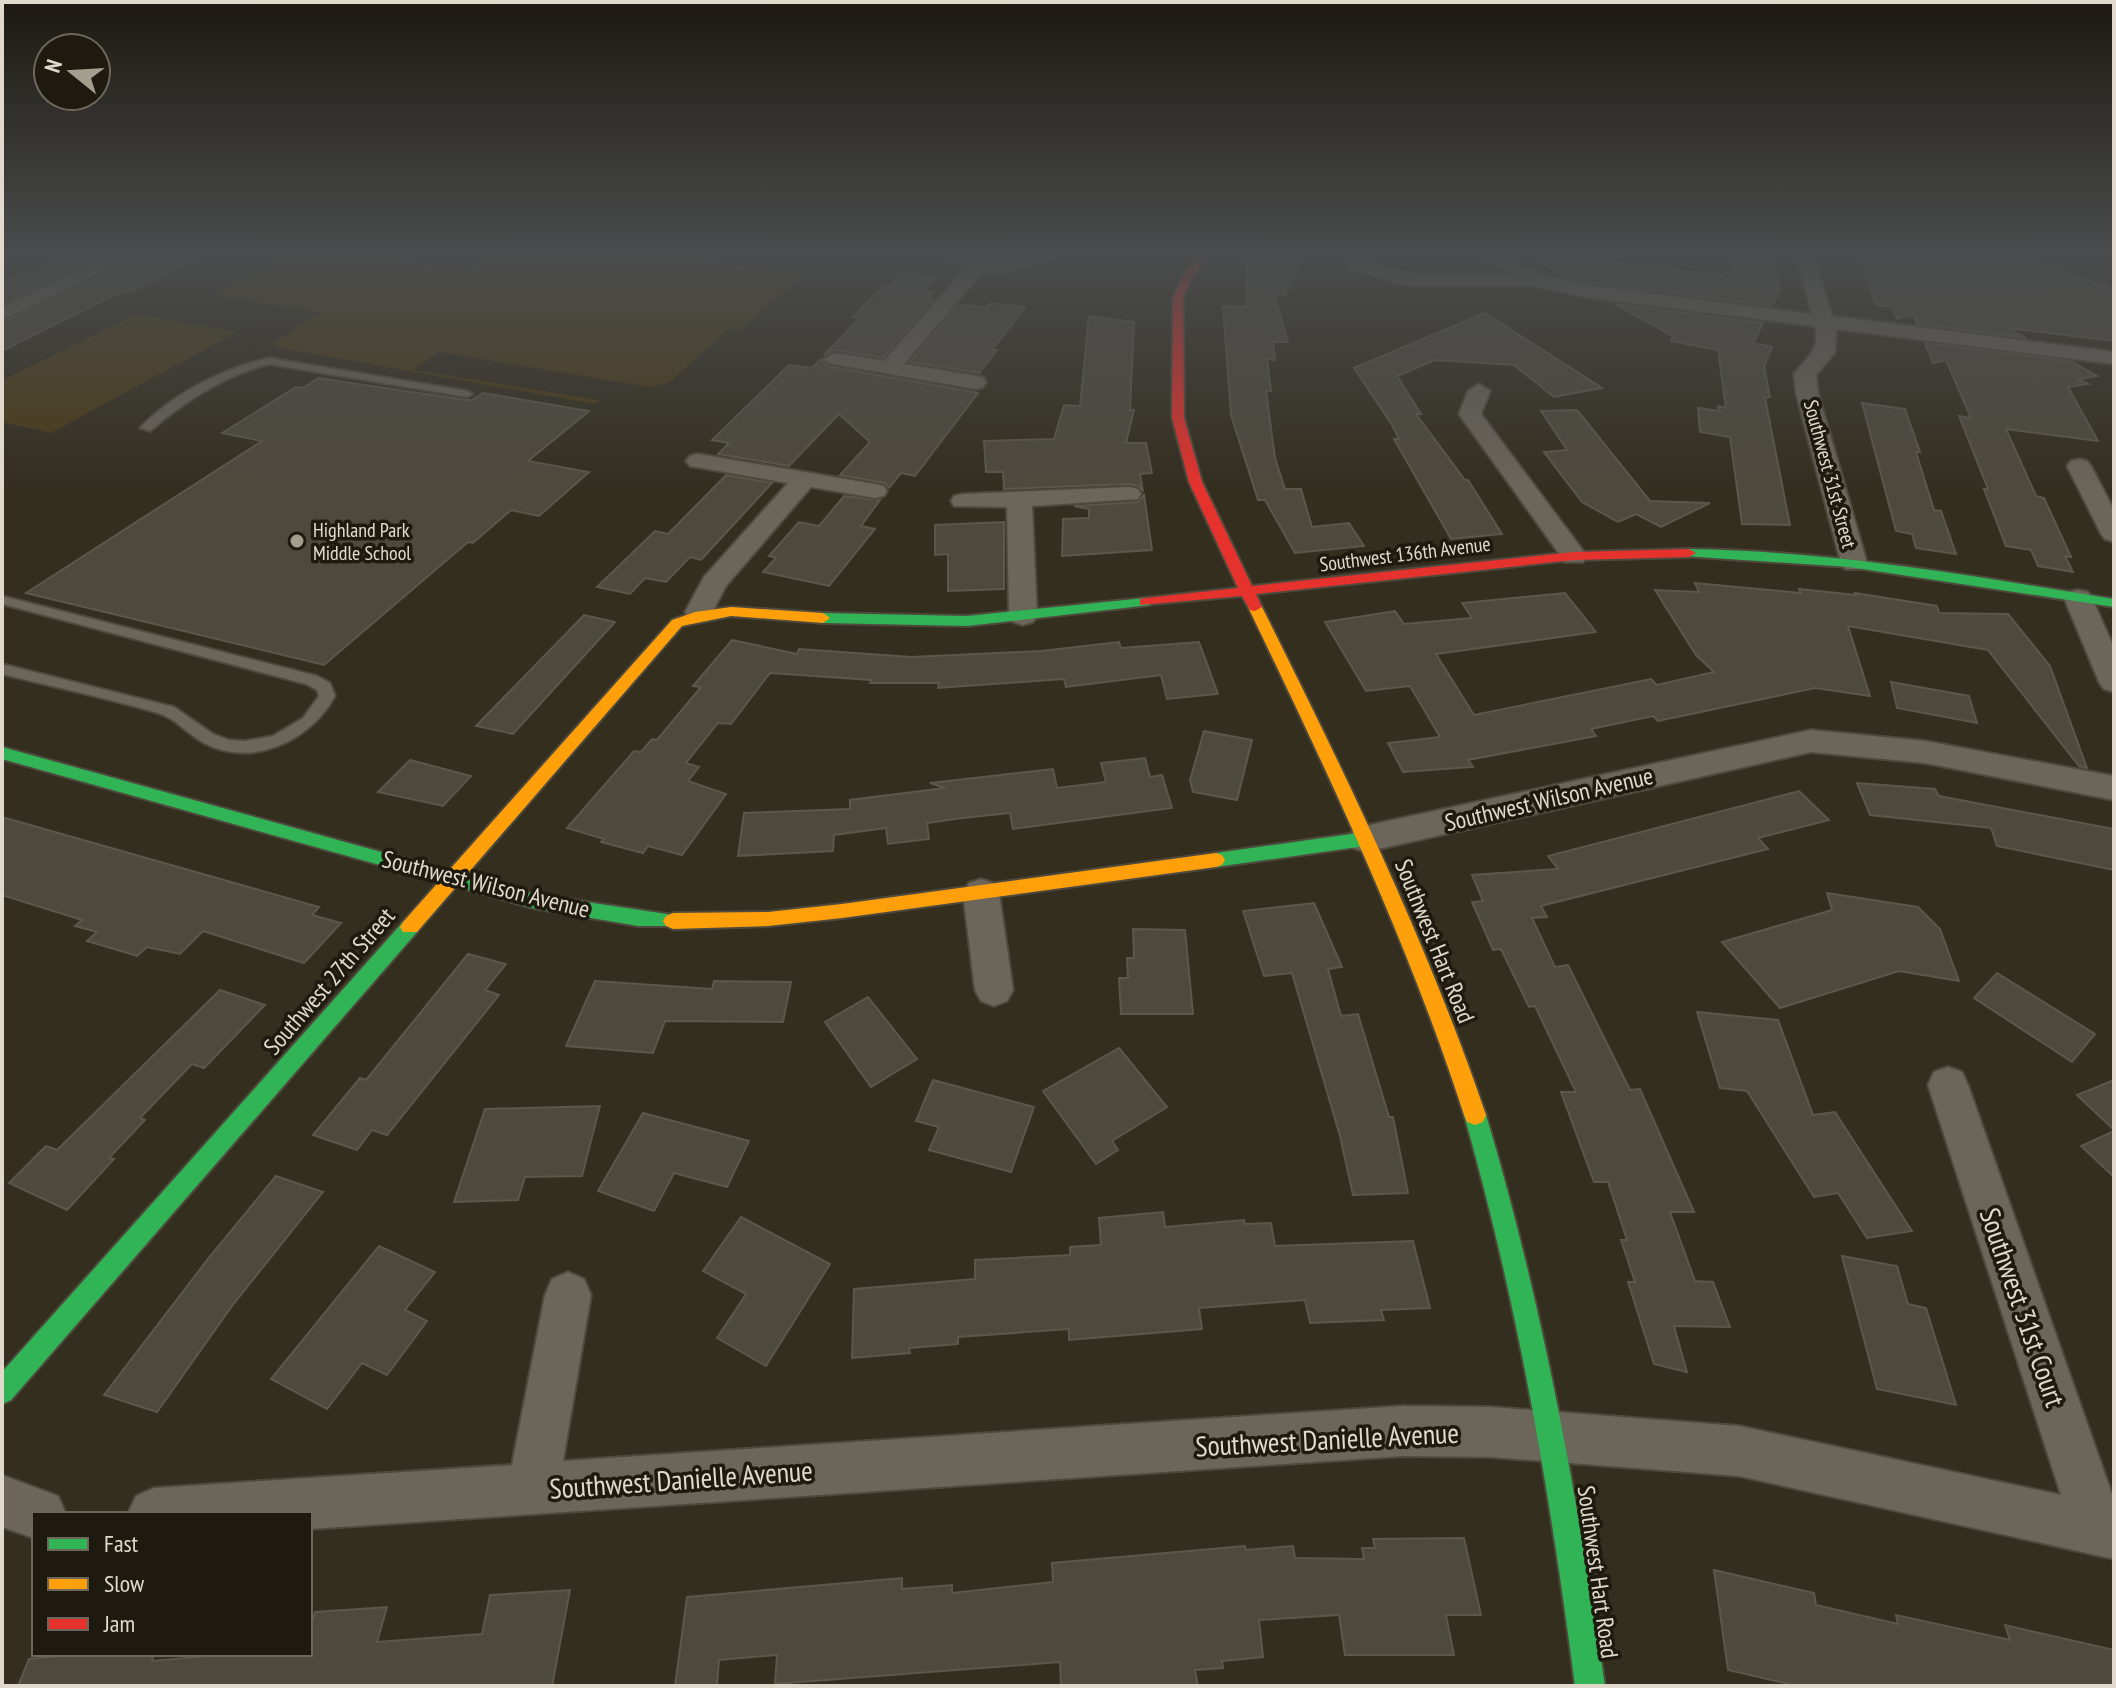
<svg xmlns="http://www.w3.org/2000/svg" width="2116" height="1688" font-family="'PT Sans Narrow',sans-serif">
<style>
.green{fill:#4b3c17}
.building{fill:#4e493d;stroke:#5b574a;stroke-width:2}
.lines{fill:none;stroke-linecap:round;stroke-linejoin:round}
.lane-casing{stroke:#4e493d;stroke-width:4}
.street-casing{stroke:#4e493d;stroke-width:4}
.fast-casing{stroke:#4e493d;stroke-width:4}
.slow-casing{stroke:#4e493d;stroke-width:4}
.jam-casing{stroke:#4e493d;stroke-width:4}
.lane{fill:#6b655a;fill-rule:evenodd}
.street{fill:#6b655a;fill-rule:evenodd}
.fast{fill:#30b455;fill-rule:evenodd}
.slow{fill:#ff9f0a;fill-rule:evenodd}
.jam{fill:#e5322d;fill-rule:evenodd}
.poi-dot{fill:#a49e8f;stroke:#1f1a0f;stroke-width:3}
.labels{text-anchor:middle;dominant-baseline:central;stroke-width:7;stroke-linejoin:round;paint-order:stroke}
.far-street-label{font-size:20px;fill:#e1dacc;stroke:#1f1a0f}
.far-poi-label{font-size:20px;fill:#e1dacc;stroke:#1f1a0f;text-anchor:start}
.street-label{font-size:24px;fill:#e1dacc;stroke:#1f1a0f}
.near-street-label{font-size:28px;fill:#e1dacc;stroke:#1f1a0f}
</style>
<rect width="100%" height="100%" fill="#342e1f"/>
<g class="green">
<path d="M296 252H343L467 271 497 252H644L805 275 740 330 729 329 669 383 649 387 439 352 413 370 600 400 595 404 274 347 273 343 321 313 211 295Z"/>
<path d="M138 314 237 332 51 433 2 422V380Z"/>
</g>
<g class="building">
<path d="M74 252H115L2 304V283Z"/>
<path d="M147 252H214L133 290 116 294 2 351V323Z"/>
<path d="M1246 252H1260L1264 262 1271 263 1277 252H1305L1285 296 1274 294 1288 342H1273L1275 360 1267 359 1271 391H1266L1275 458 1285 489H1301L1312 527 1349 523 1364 546 1295 553 1265 500H1258L1231 415 1223 306 1247 307Z"/>
<path d="M1523 252 1725 276 1724 273 1734 274 1731 252H1767L1772 254 1780 290 1772 306 1586 282 1571 279Z"/>
<path d="M1875 252 1994 254 2007 252 2114 290V341L2008 328 2026 338 1917 324 1913 314 1897 319 1893 307 1876 305 1858 254 1877 256Z"/>
<path d="M903 273 937 278 924 291 934 292 927 300H933L883 358 835 350 824 355 860 318 852 317 884 286 890 287Z"/>
<path d="M991 303 1025 307 992 350H997L979 373 910 362 959 304 986 308Z"/>
<path d="M1615 304 1763 323 1753 343 1772 347 1764 367 1770 397 1765 398 1790 525 1742 524 1730 437 1700 432 1698 408 1719 411 1718 406 1726 408 1718 350 1671 341 1673 336Z"/>
<path d="M1485 313 1602 388 1554 397 1514 365 1435 360 1397 376 1421 414H1416L1465 480H1468L1502 534 1451 539 1394 439H1399L1392 425 1354 368Z"/>
<path d="M1089 316 1134 322 1130 410H1134L1126 443H1146L1152 473 1140 474 1143 492 1139 486 1129 484 1004 489 1003 472H986L984 441 1054 439 1064 405 1080 406Z"/>
<path d="M1925 343 2070 361 2097 376 2078 379 2088 384 2068 387 2098 441 2006 429 2036 496 2044 498 2071 557 2065 556 2073 572 2038 566 2031 550 2006 546 1984 489H1988L1959 416 1971 418 1946 360 1933 363Z"/>
<path d="M821 359 827 366 978 393 915 476 901 473 889 488 885 483 840 475 870 442 839 414 789 466 718 454 729 443 712 440 789 365 812 368Z"/>
<path d="M318 378 466 400H472L483 393 589 411 528 461 589 472 539 516 511 510 473 543 468 542 324 665 26 593 262 441 222 433 296 387 303 388Z"/>
<path d="M1862 403 1905 409 1920 452H1916L1934 510 1941 511 1956 554 1916 548 1912 534 1896 531Z"/>
<path d="M1577 410 1650 501 1710 503 1661 527 1636 514 1618 522 1582 502 1544 452 1567 450 1541 411Z"/>
<path d="M726 475 772 483 701 560 690 557 666 582 645 578 630 594 597 587 655 531 668 534Z"/>
<path d="M1144 495 1152 550 1062 556 1063 519 1089 518V509L1074 506 1138 502Z"/>
<path d="M844 496 880 500 861 526 875 529 829 586 763 572 776 558 769 556 799 522 819 526Z"/>
<path d="M1004 522V589L948 591V554L935 555V525Z"/>
<path d="M1695 583 1801 593 1799 589 1856 595 1855 593 1937 606 1939 613 2008 614 2050 666 2087 768 2079 766 1988 650 1848 626 1870 696 1815 688 1658 721 1653 716 1591 729 1596 736 1468 760 1473 767 1403 772 1388 743 1440 737 1410 686 1366 691 1325 622 1395 611 1404 624 1472 618 1462 603 1565 593 1596 632 1436 654 1474 715 1651 679 1657 685 1714 672 1696 655 1655 590 1699 592Z"/>
<path d="M584 615 615 622 513 734 476 726Z"/>
<path d="M732 640 797 654 799 649 912 657 1041 651 1119 642 1121 648 1199 642 1218 694 1167 699 1161 675 1066 687 1064 679 938 688 939 683H870L871 680 770 673 731 724 718 723 686 763 699 767 688 781 726 794 682 855 648 846 643 853 601 842 604 839 567 828 634 751 641 752 652 739 657 740 701 687 693 686Z"/>
<path d="M1891 682 1969 696 1977 723 1897 708Z"/>
<path d="M1204 731 1252 740 1237 800 1193 792 1190 780Z"/>
<path d="M1145 758 1150 777 1162 775 1172 808 1013 829 1010 813 962 818 927 823 929 839 888 844 886 828 834 835 833 851 738 856 744 813 850 809V800L945 788 930 783 1053 769 1057 788 1106 782 1101 763Z"/>
<path d="M410 760 471 776 443 806 378 792Z"/>
<path d="M1857 783 1935 789 1939 796 2114 829V870L1997 846 1991 828 1870 815Z"/>
<path d="M1799 791 1829 820 1758 838 1768 849 1541 906 1547 917 1532 918 1555 967 1568 965 1630 1090 1640 1089 1694 1212H1670L1695 1281 1713 1282 1730 1327 1674 1326 1687 1372 1654 1364 1628 1282H1635L1621 1240H1627L1608 1182H1594L1561 1092H1576L1535 1006 1529 1007 1501 949 1493 950 1472 902 1483 901 1472 875 1558 869 1548 856Z"/>
<path d="M2 817 319 907 312 915 341 923 304 963 203 931 180 954 147 947 137 956 87 941 97 932 75 926 82 920 2 895Z"/>
<path d="M1827 893 1918 907 1940 929 1959 981 1899 971 1780 1008 1722 942 1832 910Z"/>
<path d="M1314 903 1342 967 1328 969 1341 1016 1358 1014 1389 1117H1393L1408 1193 1353 1195 1340 1136 1292 973 1264 976 1243 911Z"/>
<path d="M1133 929 1185 930 1193 1014H1121L1119 978H1128L1127 958H1134Z"/>
<path d="M468 954 506 964 485 990 499 995 387 1135 372 1130 357 1150 313 1135 360 1078 366 1080Z"/>
<path d="M1997 973 2095 1034 2072 1062 1974 998Z"/>
<path d="M595 981 712 989 714 981 791 982 783 1022 665 1021 653 1053 566 1046Z"/>
<path d="M220 990 265 1005 204 1068 192 1064 140 1118 145 1120 109 1158 114 1159 67 1210 9 1183 46 1146 57 1150Z"/>
<path d="M868 997 917 1059 871 1087 825 1022Z"/>
<path d="M1697 1012 1778 1020 1813 1115 1835 1112 1912 1231 1867 1238 1838 1193 1814 1197 1747 1091 1720 1088Z"/>
<path d="M1119 1048 1167 1107 1112 1141 1118 1150 1096 1164 1043 1091Z"/>
<path d="M933 1080 1034 1107 1011 1172 929 1150 939 1127 916 1121Z"/>
<path d="M2114 1080V1130L2077 1095Z"/>
<path d="M600 1106 582 1176 525 1177 518 1200 454 1202 485 1109Z"/>
<path d="M643 1113 749 1141 727 1187 674 1173 654 1211 598 1191Z"/>
<path d="M2114 1131V1177L2081 1146Z"/>
<path d="M276 1176 323 1192 232 1306 157 1412 104 1395 207 1260Z"/>
<path d="M1163 1212 1165 1227 1244 1220 1245 1224 1271 1223 1275 1246 1413 1241 1430 1308 1381 1310 1384 1320 1310 1323 1305 1300 1199 1308 1202 1329 1069 1340V1329L958 1337V1344L909 1348 910 1353 852 1358 854 1289 975 1279V1260L1070 1255V1247L1101 1245 1099 1218Z"/>
<path d="M741 1217 830 1264 766 1366 717 1338 746 1294 703 1271Z"/>
<path d="M379 1246 435 1272 405 1310 427 1321 387 1375 362 1363 327 1409 271 1379Z"/>
<path d="M1842 1256 1897 1266 1908 1304 1926 1308 1956 1405 1877 1389Z"/>
<path d="M1464 1538 1481 1615H1446L1454 1655H1345L1339 1615 1259 1620 1263 1657 1222 1661 1223 1668 1195 1670 1198 1686H1061L1060 1662 775 1684 777 1655 719 1660 717 1686H675L687 1597 902 1578V1589L952 1585V1593L1053 1582 1052 1563 1245 1546 1246 1550 1293 1546 1295 1558 1364 1559 1362 1548H1375L1373 1539Z"/>
<path d="M1714 1570 1814 1593 1816 1605 1898 1624 1896 1615 2010 1640 2005 1625 2114 1650V1686H1797L1728 1670Z"/>
<path d="M570 1590 552 1686H18L29 1659 82 1654H154L152 1661 233 1654H310V1628L315 1612 387 1607 377 1642 482 1634 490 1595Z"/>
</g>
<g class="lines">
<defs>
<g id="lane">
<path d="M269 358 467 391 473 394 467 397 269 364C225 375 184 402 150 431L140 428C172 394 224 368 269 358Z"/>
<path d="M2 596 317 676 330 683 335 696C311 740 253 769 204 743 187 734 177 719 158 713 107 698 54 687 2 674V664L174 707 213 734 229 740 245 741 273 736 303 718 319 696 317 690 306 684 2 604Z"/>
</g>
<g id="street">
<path d="M121 252H144L2 320V307Z"/>
<path d="M943 252H963L979 263C1007 261 1034 250 1062 252L1059 256 1009 272 981 274 904 364 983 377 986 382 983 387 975 389 828 363 824 359 835 353 884 361 964 270Z"/>
<path d="M1476 252H1498L1541 276 1585 285 1812 314 1795 252H1813L1832 316 2114 352V364L1836 329 1835 352 1816 375 1818 393 1867 563 1863 569H1845L1841 563 1796 393 1794 374C1807 357 1821 349 1815 326L1585 297 1533 285H1406L1350 269 1348 265 1357 259 1407 273 1511 274Z"/>
<path d="M1479 384 1490 391 1481 414 1587 556 1583 562H1565L1459 414 1468 391Z"/>
<path d="M698 454 875 484 884 486 887 491 884 496 875 498 811 487 726 586 709 618 699 620 689 618 685 612 704 577 788 483 690 466 686 461 690 456Z"/>
<path d="M2079 459 2087 461 2091 466 2114 510V542L2105 539 2101 534 2067 466 2071 461Z"/>
<path d="M1129 487 1138 489 1141 494 1138 499 1032 506 1037 616 1033 622 1023 625 1013 622 1009 616 1007 507 954 506 951 501 954 496 963 494Z"/>
<path d="M2078 590 2088 592 2092 598 2114 648V692L2104 689 2099 682 2064 598 2068 592Z"/>
<path d="M1811 730 1925 741 2114 776V800L1925 763 1811 752 1365 852 1353 848 1348 839 1353 830 1365 826Z"/>
<path d="M981 879 993 883 999 893 1013 990 1007 1001 994 1006 981 1001 975 990 963 893 969 883Z"/>
<path d="M1948 1067 1962 1072 1968 1085 2114 1500V1559L1739 1476 1491 1457 1403 1456 310 1529V1514H128L136 1496 154 1488 512 1465 545 1295 552 1279 568 1272 584 1279 591 1295 563 1461 1403 1406 1491 1407 1739 1426 2061 1495 1928 1085 1934 1072Z"/>
<path d="M2 1475 58 1496 66 1514H34V1538L2 1527Z"/>
</g>
<g id="fast">
<path d="M1689 549C1833 551 1973 576 2114 599V607L1849 567 1684 556V550Z"/>
<path d="M1145 598 1150 599V605L967 626 823 623 816 618 823 613 967 616Z"/>
<path d="M2 747 533 894 680 916 683 921 680 926H638L533 908 2 759Z"/>
<path d="M1365 832 1374 839 1365 846 1216 867 1210 865 1207 860 1210 855 1216 853Z"/>
<path d="M410 919 417 922 420 927 417 932 11 1400 2 1404V1372L403 922Z"/>
<path d="M1475 1105 1483 1108 1486 1115C1542 1302 1577 1493 1605 1686H1575C1550 1493 1518 1303 1464 1115L1467 1108Z"/>
</g>
<g id="slow">
<path d="M1255 603 1262 607C1345 773 1426 939 1486 1115L1483 1122 1475 1125 1467 1122 1464 1115C1407 939 1328 773 1248 607Z"/>
<path d="M731 607 823 613 830 618 823 623 731 616 682 626 417 932H403L400 927 403 922 672 620 695 612Z"/>
<path d="M1216 853 1222 855 1225 860 1222 865 1216 867 842 918 768 926 673 929 666 926 663 921 666 916 673 913 768 912 842 904Z"/>
</g>
<path id="jam" d="M1201 252H1211L1192 277 1183 298 1184 418 1202 482 1252 586 1574 552 1689 549 1696 553 1689 557 1574 560 1256 594 1262 607 1255 611 1250 610 1242 596 1140 605V599L1145 598 1238 588 1189 482 1172 418 1173 298 1182 277Z"/>
</defs>
<use href="#lane" class="lane-casing"/>
<use href="#street" class="street-casing"/>
<use href="#fast" class="fast-casing"/>
<use href="#slow" class="slow-casing"/>
<use href="#jam" class="jam-casing"/>
<use href="#lane" class="lane"/>
<use href="#street" class="street"/>
<use href="#fast" class="fast"/>
<use href="#slow" class="slow"/>
<use href="#jam" class="jam"/>
</g>
<linearGradient id="sky" x2="0" y2="1"><stop stop-color="#1d1911"/><stop offset="0.52" stop-color="#4a4c4d"/><stop offset="1" stop-color="#4a4c4d" stop-opacity="0"/></linearGradient>
<rect width="2116" height="488" fill="url(#sky)"/>
<circle class="poi-dot" cx="297" cy="541" r="8"/>
<g class="labels">
<g class="far-street-label">
<text transform="translate(1830 474) rotate(75)">Southwest 31st Street</text>
<text transform="translate(1405 554) rotate(-7)">Southwest 136th Avenue</text>
</g>
<g class="far-poi-label">
<text x="313" y="530">Highland Park<tspan x="313" dy="23">Middle School</tspan></text>
</g>
<g class="street-label">
<text transform="translate(1549 799) rotate(-13)">Southwest Wilson Avenue</text>
<text transform="translate(486 884) rotate(14)">Southwest Wilson Avenue</text>
<text transform="translate(1435 941) rotate(68)">Southwest Hart Road</text>
<text transform="translate(329 981) rotate(-49)">Southwest 27th Street</text>
<text transform="translate(1598 1572) rotate(82)">Southwest Hart Road</text>
</g>
<g class="near-street-label">
<text transform="translate(2023 1307) rotate(71)">Southwest 31st Court</text>
<text transform="translate(1327 1439) rotate(-3)">Southwest Danielle Avenue</text>
<text transform="translate(681 1479) rotate(-4)">Southwest Danielle Avenue</text>
</g>
</g>
<rect width="2116" height="1688" fill="none" stroke="#e1dacc" stroke-width="8"/>
<rect x="32" y="1512" width="280" height="144" fill="#1f1a0f" stroke="#6d675b" stroke-width="2"/>
<rect x="48" y="1538" width="40" height="12" fill="#30b455" stroke="#6d675b" stroke-width="2"/>
<text x="104" y="1552" font-size="24" fill="#e1dacc">Fast</text>
<rect x="48" y="1578" width="40" height="12" fill="#ff9f0a" stroke="#6d675b" stroke-width="2"/>
<text x="104" y="1592" font-size="24" fill="#e1dacc">Slow</text>
<rect x="48" y="1618" width="40" height="12" fill="#e5322d" stroke="#6d675b" stroke-width="2"/>
<text x="104" y="1632" font-size="24" fill="#e1dacc">Jam</text>
<g transform="translate(72 72) rotate(288)"><circle r="38" fill="#1f1a0f" stroke="#6d675b" stroke-width="2"/>
<path d="M0-6L14 30L0 20L-14 30Z" fill="#a49e8f"/>
<text y="-12" font-size="22" font-weight="bold" text-anchor="middle" fill="#e1dacc">N</text>
</g>
</svg>
